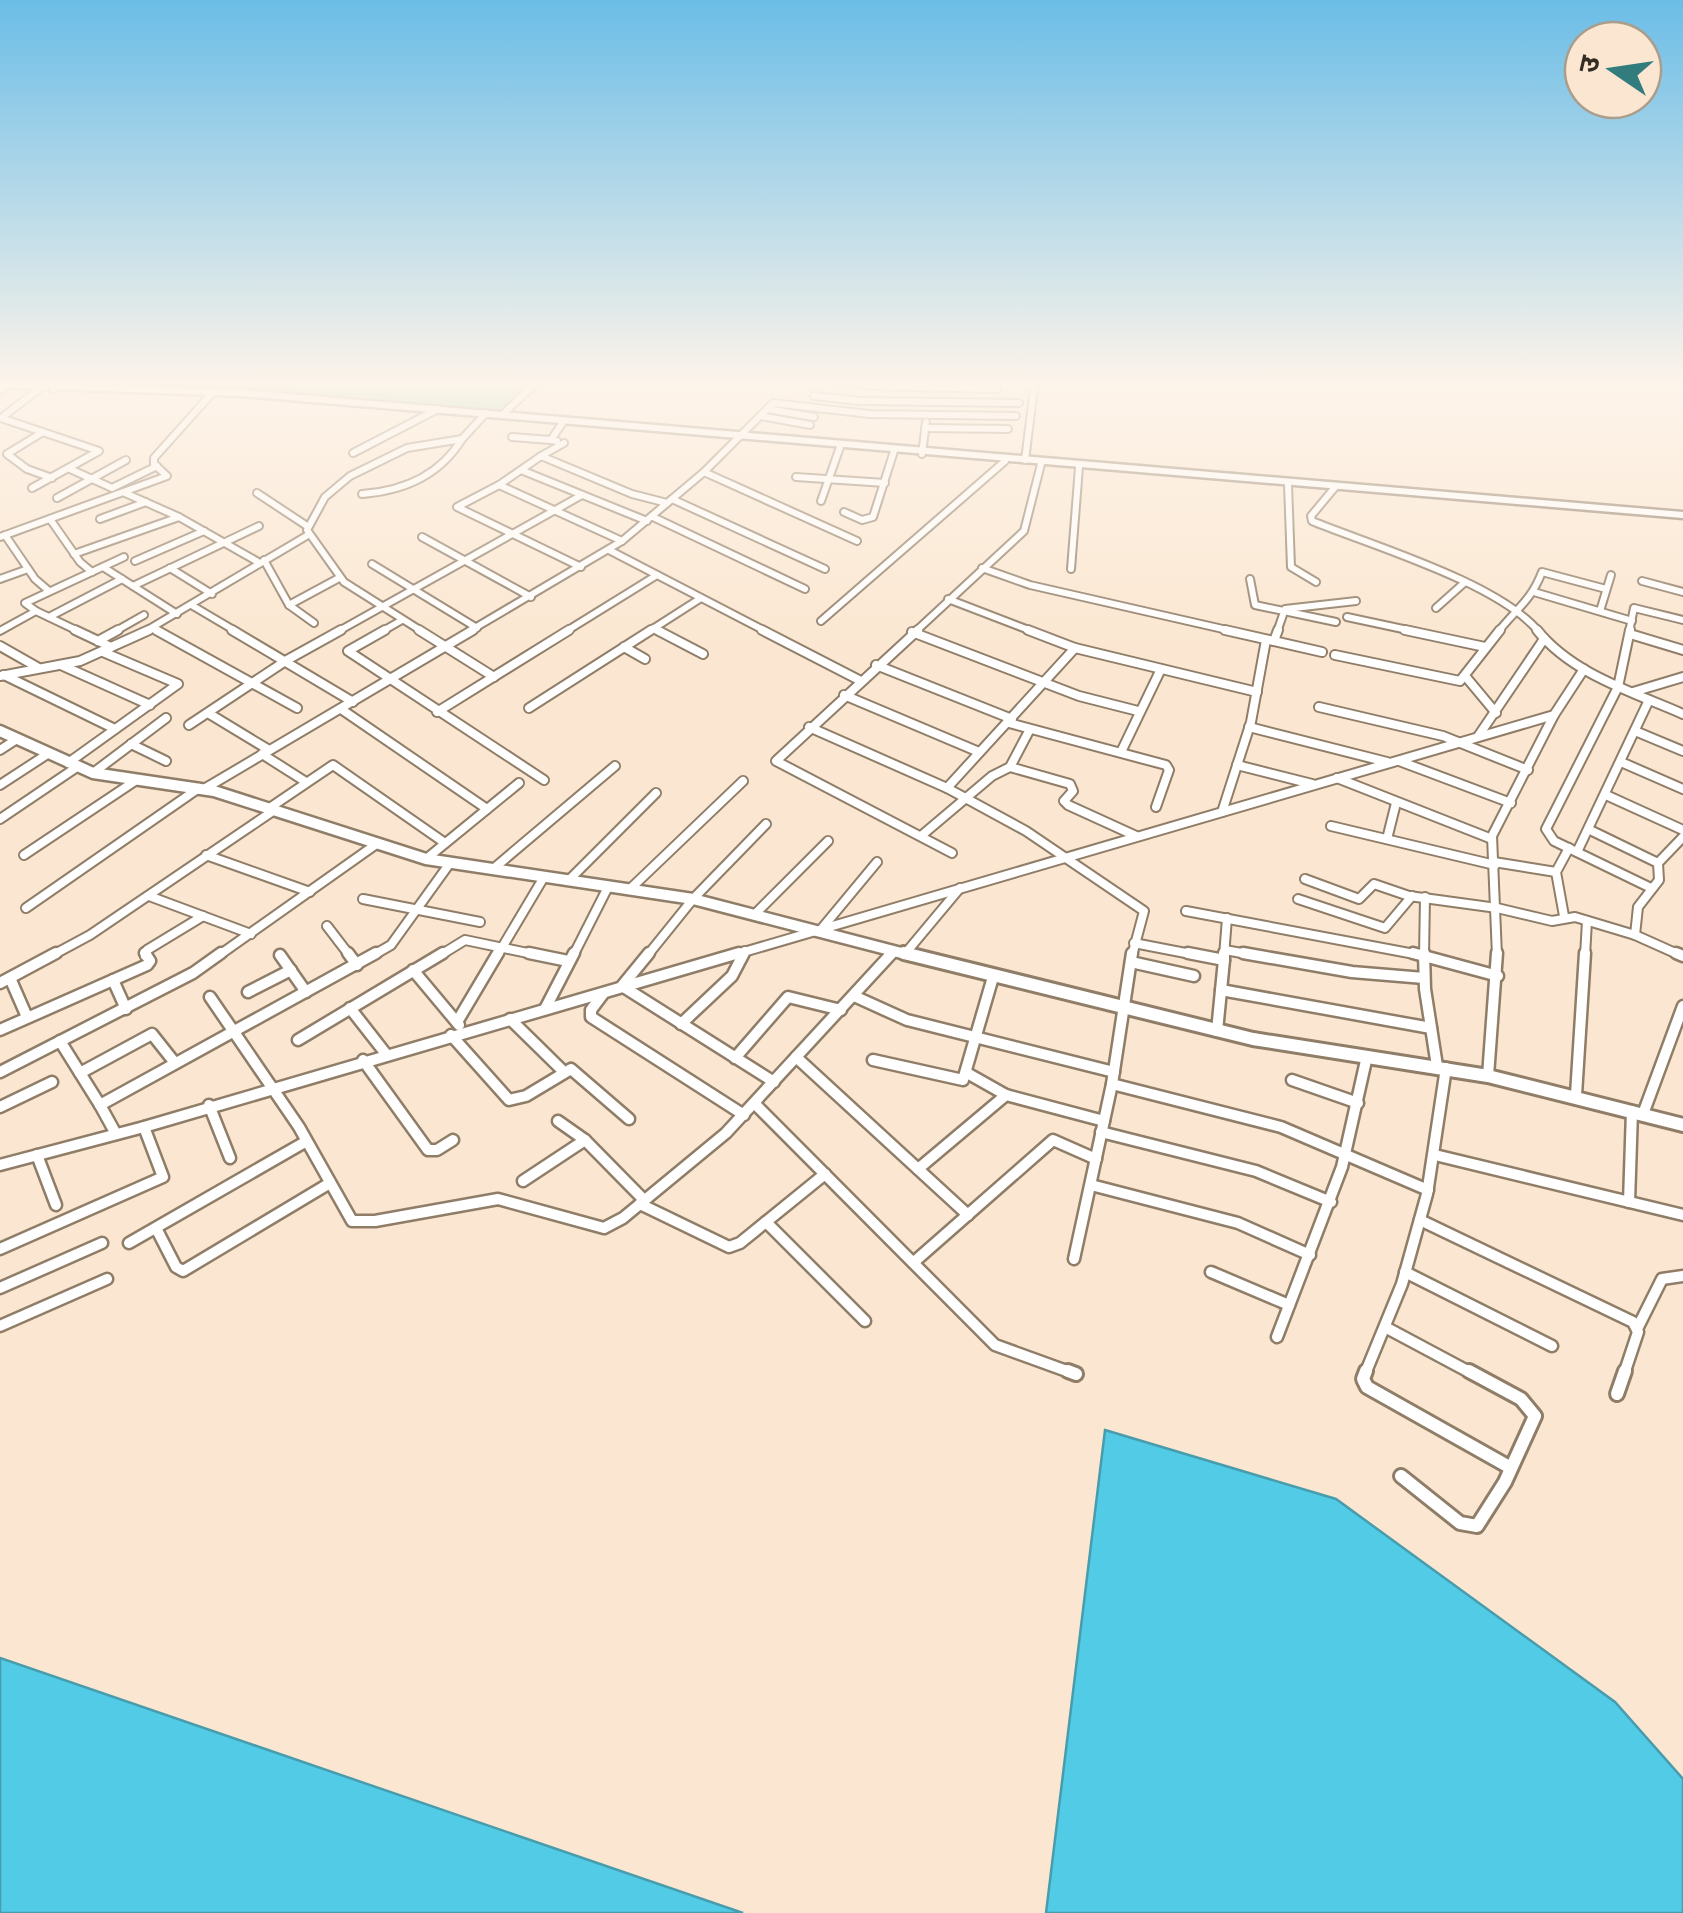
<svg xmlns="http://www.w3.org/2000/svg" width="1683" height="1913" font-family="Montserrat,'Noto Sans Devanagari',sans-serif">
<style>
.green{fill:#82d5ad}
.water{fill:#51cbe6;stroke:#489cac;stroke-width:2.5}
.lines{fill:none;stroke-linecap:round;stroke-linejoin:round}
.minor-far3-casing{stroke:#8f7d68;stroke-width:10}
.minor-far2-casing{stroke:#8f7d68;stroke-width:12}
.minor-far1-casing{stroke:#8f7d68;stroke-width:15}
.minor-casing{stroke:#8f7d68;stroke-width:18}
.tertiary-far1-casing{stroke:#8f7d68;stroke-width:15}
.tertiary-casing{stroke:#8f7d68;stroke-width:18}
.primary-casing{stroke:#8f7d68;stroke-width:5}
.minor-far3{stroke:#fff;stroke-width:6}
.minor-far2{stroke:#fff;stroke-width:8}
.minor-far1{stroke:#fff;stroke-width:10}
.minor{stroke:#fff;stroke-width:12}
.tertiary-far1{stroke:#fff;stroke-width:10}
.tertiary{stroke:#fff;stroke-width:12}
.primary{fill:#fff;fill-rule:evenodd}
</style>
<rect width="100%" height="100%" fill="#fbe7d1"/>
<path class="green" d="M125 381H536L507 410 122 382Z"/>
<g class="water">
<path d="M1105 1430 1336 1499 1615 1702 1683 1779V1913H1046Z"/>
<path d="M0 1658 743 1913H0Z"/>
</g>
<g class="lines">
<defs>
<g id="minor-far3">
<path d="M838 381 876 386 997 389"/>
<path d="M53 389 66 381"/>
<path d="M0 390 4 388"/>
<path d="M814 396 860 401 1019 403"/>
<path d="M767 409 814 417"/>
<path d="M503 414 538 381"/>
<path d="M761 416 810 425"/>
<path d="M1 418 99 451 32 488"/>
<path d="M1 418 43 386"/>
<path d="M925 428 1008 429"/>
<path d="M43 432 7 454 27 469 52 478"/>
<path d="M512 437 551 440"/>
<path d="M557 441 551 440 563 422"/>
<path d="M564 443 541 456 632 494 667 503"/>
<path d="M353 453 438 409"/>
<path d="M922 454 926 422"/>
<path d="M541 456 499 485 622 541"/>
<path d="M1025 460 1035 381"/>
<path d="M70 469 112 488 157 466"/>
<path d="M521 470 647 521"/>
<path d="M704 472 857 541"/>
<path d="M796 477 885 483"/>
<path d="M1288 484 1291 567 1316 582"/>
<path d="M499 485 457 507 581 567"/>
<path d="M1336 486 1311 516 1312 521C1373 546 1499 583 1539 632"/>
<path d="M125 493 179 517 260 563"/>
<path d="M257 493 307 526"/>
<path d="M362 494C403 491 440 475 462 439"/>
<path d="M57 498 126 460"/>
<path d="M672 499 825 569"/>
<path d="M821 501 840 447"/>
<path d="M844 512 862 520 873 517 894 451"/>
<path d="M653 517 805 589"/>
<path d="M50 519 80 562 92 572"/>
<path d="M100 519 146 502"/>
<path d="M5 535 35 579 49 591"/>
<path d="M0 537 167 476 154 464V458L214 391"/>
<path d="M422 537 531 597"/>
<path d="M609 550 767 632"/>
<path d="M74 554 179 517"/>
<path d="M264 560 289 605 339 578"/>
<path d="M135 561 204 531"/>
<path d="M372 564 477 628"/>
<path d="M103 567 177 614"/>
<path d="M170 568 212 594"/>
<path d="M982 568 1030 585 1236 632"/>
<path d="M1071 569 1079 467"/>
<path d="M0 579 28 569"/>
<path d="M1250 579 1255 605 1336 622"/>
<path d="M1642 581 1683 592"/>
<path d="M133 586 259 526"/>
<path d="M1534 592 1632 621"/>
<path d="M948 599 1034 632"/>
<path d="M289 605 314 623"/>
<path d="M193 606 237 632"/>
<path d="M1436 608 1464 583"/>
<path d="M36 611 25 603 124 557"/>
<path d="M1600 611 1611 575"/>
<path d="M49 617 122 579"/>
<path d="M1347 617 1417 632"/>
<path d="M821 621 1005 461"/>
<path d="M153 628 161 632"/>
<path d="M654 628 662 632"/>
<path d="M0 631 36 611 80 632"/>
<path d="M114 632 144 615"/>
<path d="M144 632 308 535"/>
<path d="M337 632 582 495"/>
<path d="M381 632 402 620"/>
<path d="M423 632 344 582 307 530 325 497 350 476 407 448 462 439 486 413"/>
<path d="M468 632 622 541 704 472 773 403 870 414 1016 416"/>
<path d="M565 632 657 575"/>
<path d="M648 632 701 598"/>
<path d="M915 632 1024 531 1041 464"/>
<path d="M1277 632 1285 609 1356 601"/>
<path d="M1498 632C1516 609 1531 601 1542 572L1606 589"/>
<path d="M1629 632 1634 608 1683 620"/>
</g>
<g id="minor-far2">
<path d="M75 630 111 647"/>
<path d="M156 630 297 708"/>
<path d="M232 630 353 702"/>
<path d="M385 630 348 651 544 780"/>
<path d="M419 630 494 677"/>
<path d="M657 630 703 654"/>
<path d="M762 630 859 680"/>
<path d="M918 630 776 761 952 853"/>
<path d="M1028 630 1075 648 1257 692"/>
<path d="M1225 630 1322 652"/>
<path d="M1405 630 1485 647"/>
<path d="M1537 630C1572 674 1633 692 1683 714"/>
<path d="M1630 630 1618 687 1546 829 1554 841 1651 888"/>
<path d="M912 632 1079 696 1138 711"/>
<path d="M1630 634 1683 650"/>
<path d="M98 641 118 630"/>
<path d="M1274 641 1278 630"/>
<path d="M0 646 37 667"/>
<path d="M624 647 645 659"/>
<path d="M1335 655 1460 681 1500 630"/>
<path d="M61 665 150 705"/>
<path d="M876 665 1012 719"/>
<path d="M4 675 115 729"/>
<path d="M0 676 80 661 149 630"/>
<path d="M1466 677 1496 713"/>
<path d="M1633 692 1683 677"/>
<path d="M844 695 979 752"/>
<path d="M1319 707 1443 736 1528 770"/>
<path d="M529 708 651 630"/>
<path d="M341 709 487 809"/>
<path d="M437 712 569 630"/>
<path d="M208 713 269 750"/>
<path d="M1009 723 1166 765 1169 770 1156 807"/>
<path d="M189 725 287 660 341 630"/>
<path d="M809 727 947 788 1026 831 1144 911 1132 956"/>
<path d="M1249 727 1387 762"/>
<path d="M1635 731 1683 751"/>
<path d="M1479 735 1544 639"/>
<path d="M131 744 166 761"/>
<path d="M0 750 17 739"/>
<path d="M1121 752 1161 669"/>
<path d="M262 754 306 782"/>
<path d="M1399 761 1511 803"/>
<path d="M1621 762 1683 789"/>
<path d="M68 763 178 684 103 652"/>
<path d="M1237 765 1312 784"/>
<path d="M1010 767 1070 784 1073 791 1064 801 1068 805 1136 836"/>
<path d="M93 773 166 718"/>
<path d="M1337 778 1492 839"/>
<path d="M0 785 49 753"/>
<path d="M947 788 1075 648"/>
<path d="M204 789 473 630"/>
<path d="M1606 795 1683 830"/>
<path d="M268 809 333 765 445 843"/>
<path d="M1222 812 1251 722 1266 640"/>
<path d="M0 819 77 767"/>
<path d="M1331 826 1495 865"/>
<path d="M1590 830 1658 863"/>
<path d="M921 836 992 776 1010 767 1029 731"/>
<path d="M1387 839 1396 803"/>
<path d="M1577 852 1649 700"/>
<path d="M24 855 135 781"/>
<path d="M206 855 310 892"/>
<path d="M426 859 519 783"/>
<path d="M1494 862 1556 872"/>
<path d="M493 869 615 766"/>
<path d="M1305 879 1359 899 1374 884 1409 896 1497 908 1552 921 1575 917 1635 935 1682 956"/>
<path d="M568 881 656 793"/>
<path d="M629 890 743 781"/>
<path d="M149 896 251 934"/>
<path d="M363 899 480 922"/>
<path d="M1298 899 1385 928 1412 896"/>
<path d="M26 908 199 788"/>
<path d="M1186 911 1425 956"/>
<path d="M754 915 828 841"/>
<path d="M1564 916 1556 872 1569 848"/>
<path d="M327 926 350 956"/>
<path d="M823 927 877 862"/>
<path d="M1635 935 1638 907 1659 880 1658 863 1683 837"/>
<path d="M1134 943 1201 956"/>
<path d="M1225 950 1258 956"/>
<path d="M904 955 960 888"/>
<path d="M51 956 90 935 273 811"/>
<path d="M145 956 147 950 203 916"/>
<path d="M218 956 375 845"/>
<path d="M372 956 391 945 450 863"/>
<path d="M439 956 465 940 542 956"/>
<path d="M497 956 544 877"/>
<path d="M573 956 608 887"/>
<path d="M647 956 693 899 766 824"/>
<path d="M730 956 1554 715"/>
<path d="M743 956 745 951"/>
<path d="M890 956 893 952"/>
<path d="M1224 956 1227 918"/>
<path d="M1424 956 1425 897"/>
<path d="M1497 956 1492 836 1554 715 1584 669"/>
<path d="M1585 956 1587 921"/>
</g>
<g id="minor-far1">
<path d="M348 953 357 965"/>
<path d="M529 953 568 961"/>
<path d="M649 953 622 986 774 1082"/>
<path d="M1188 953 1224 960V953"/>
<path d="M1243 953 1352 972 1424 978"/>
<path d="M1413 953 1498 976"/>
<path d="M1424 953 1425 989 1437 1066"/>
<path d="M1676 953 1683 956"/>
<path d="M280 955 306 992"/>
<path d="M1131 962 1194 976"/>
<path d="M413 970 459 1025"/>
<path d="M10 978 27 1017"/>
<path d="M113 980 126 1009"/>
<path d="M0 983 56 953"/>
<path d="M1221 990 1431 1028"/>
<path d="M248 992 291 970"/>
<path d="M603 994 591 1010V1017L744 1115"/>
<path d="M854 996 907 1020 1114 1072"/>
<path d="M210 997 299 1127 352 1221H375L498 1199 604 1228 623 1218 726 1133 892 953"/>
<path d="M350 1008 386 1054"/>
<path d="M545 1009 574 953"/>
<path d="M510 1019 562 1070"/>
<path d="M457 1022 498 953"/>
<path d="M681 1024 732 976 744 953"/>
<path d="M0 1030 147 965 150 961 145 953"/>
<path d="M1217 1031 1224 960"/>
<path d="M451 1035 509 1100 526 1096 571 1069 629 1119"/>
<path d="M298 1040 443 953"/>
<path d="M60 1041 100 1105"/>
<path d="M796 1057 968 1215"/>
<path d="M735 1058 788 997 841 1010"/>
<path d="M363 1060 428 1150H437L453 1140"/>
<path d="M873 1060 963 1080 993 977"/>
<path d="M0 1072 193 973 221 953"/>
<path d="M80 1073 152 1034 175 1063"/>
<path d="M967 1073 1006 1095 1104 1121"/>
<path d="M1488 1076 1497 953"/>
<path d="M1292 1080 1358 1103"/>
<path d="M1112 1084 1281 1127 1428 1190"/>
<path d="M1576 1095 1585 953"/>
<path d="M755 1104 995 1345 1075 1374"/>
<path d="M209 1105 230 1158"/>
<path d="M0 1107 52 1082"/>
<path d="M1643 1114 1683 1006"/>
<path d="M558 1121 585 1140 644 1200"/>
<path d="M1101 1132 1256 1171 1331 1202"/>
<path d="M116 1134 100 1105 376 953"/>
<path d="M37 1155 56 1205"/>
<path d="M1435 1155 1683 1215"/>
<path d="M0 1165 144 1127 739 953"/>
<path d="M918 1169 1006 1095"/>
<path d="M523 1181 585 1140"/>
<path d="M1091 1185 1238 1223 1310 1255"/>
<path d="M1629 1202 1632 1111"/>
<path d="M640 1204 729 1247 740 1243 825 1174"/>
<path d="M1420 1220 1633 1322 1638 1332 1624 1374"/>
<path d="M766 1222 865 1321"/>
<path d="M156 1228 176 1267 183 1271 330 1183"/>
<path d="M129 1243 305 1142"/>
<path d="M0 1249 163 1177 144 1127"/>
<path d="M1074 1259 1112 1084 1132 953"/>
<path d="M914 1262 1053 1140 1096 1159"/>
<path d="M1211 1272 1289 1305"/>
<path d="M1405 1272 1552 1346"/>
<path d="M0 1288 102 1243"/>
<path d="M0 1326 107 1279"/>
<path d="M1385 1327 1473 1374"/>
<path d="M1638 1327 1662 1279 1683 1276"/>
<path d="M1277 1337 1342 1167 1367 1056"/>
<path d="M1365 1374 1402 1284 1427 1194 1446 1068"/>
</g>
<g id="minor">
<path d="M1068 1371 1076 1374"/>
<path d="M1366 1371 1363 1379 1367 1387 1511 1468"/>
<path d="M1617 1394 1625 1371"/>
<path d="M1401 1476 1460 1523 1477 1526 1505 1482 1535 1416 1521 1399 1469 1371"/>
</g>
<path id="tertiary-far1" d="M0 731 93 773 214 791 426 859 693 899 913 956"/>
<path id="tertiary" d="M904 953 1253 1039 1488 1076 1683 1125"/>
<path id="primary" d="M0 383 241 390 1683 512V518L241 396 0 387Z"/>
</defs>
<use href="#minor-far3" class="minor-far3-casing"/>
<use href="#minor-far2" class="minor-far2-casing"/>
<use href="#minor-far1" class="minor-far1-casing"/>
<use href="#minor" class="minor-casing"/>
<use href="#tertiary-far1" class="tertiary-far1-casing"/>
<use href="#tertiary" class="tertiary-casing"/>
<use href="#primary" class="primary-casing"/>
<use href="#minor-far3" class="minor-far3"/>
<use href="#minor-far2" class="minor-far2"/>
<use href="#minor-far1" class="minor-far1"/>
<use href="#minor" class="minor"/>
<use href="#tertiary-far1" class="tertiary-far1"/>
<use href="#tertiary" class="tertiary"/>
<use href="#primary" class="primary"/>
</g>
<linearGradient id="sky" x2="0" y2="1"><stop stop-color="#6bbde7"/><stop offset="0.59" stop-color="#fdf4ea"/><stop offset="1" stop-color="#fdf4ea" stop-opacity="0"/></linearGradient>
<rect width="1683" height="649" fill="url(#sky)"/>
<g transform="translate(1613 70) rotate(283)"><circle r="48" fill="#fbe7d1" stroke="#ab9d8c" stroke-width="2.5"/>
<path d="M0-8L18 38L0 25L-18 38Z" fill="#327c7d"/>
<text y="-15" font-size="28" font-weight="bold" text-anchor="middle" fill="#342d24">उ</text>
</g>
</svg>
